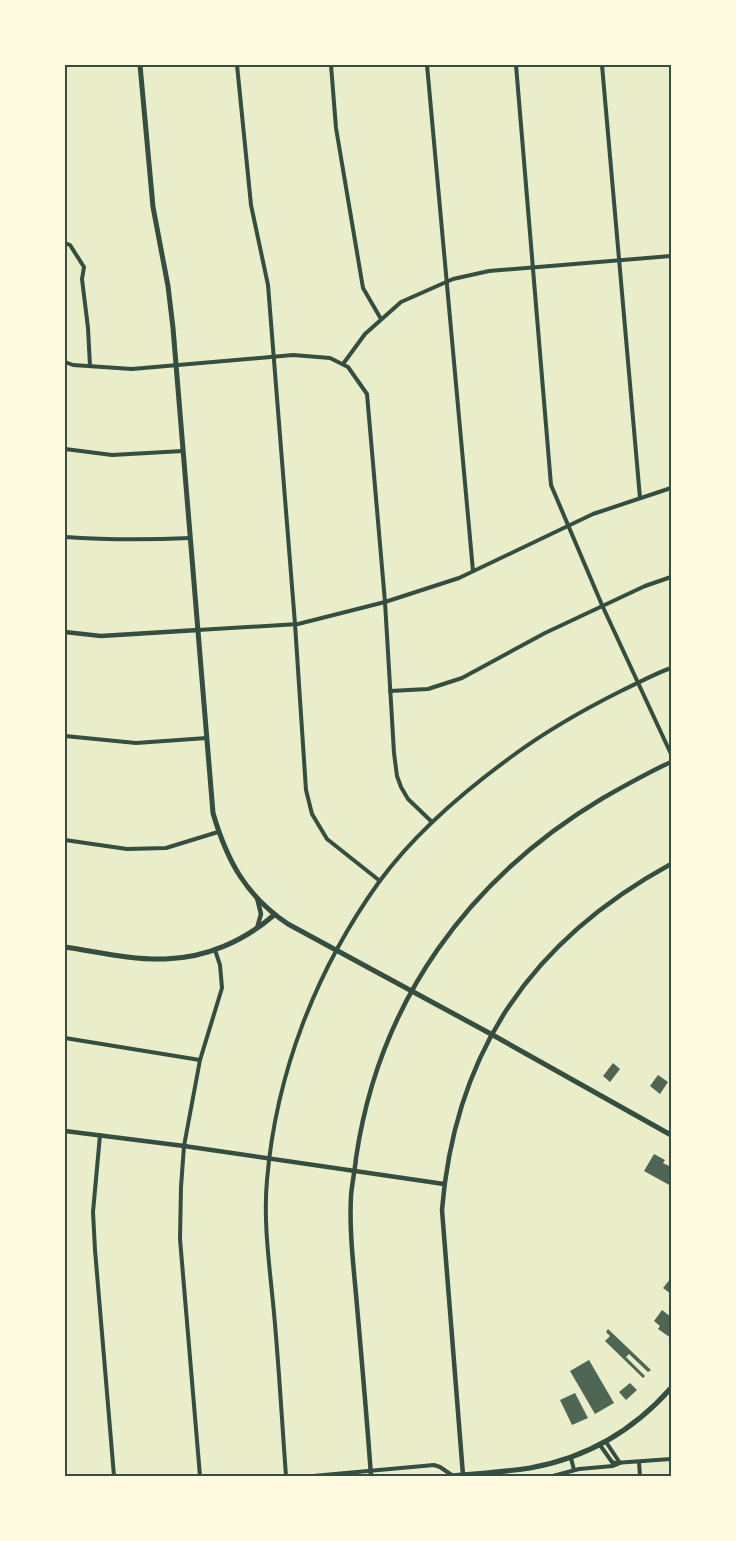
<svg xmlns="http://www.w3.org/2000/svg" width="736" height="1541" font-family="Ubuntu,sans-serif">
<style>
.building{fill:#4f6655}
.lines{fill:none;stroke-linecap:round;stroke-linejoin:round}
.minor{stroke:#344e41;stroke-width:4}
.tertiary{stroke:#344e41;stroke-width:4.5}
.secondary{stroke:#344e41;stroke-width:5}
.neatline{fill:none;stroke:#344e41;stroke-width:2}
</style>
<rect width="100%" height="100%" fill="#e9edc9"/>
<g class="building">
<path d="M613 1063 620 1069 610 1082 603 1076Z"/>
<path d="M658 1075 668 1082 660 1094 650 1086Z"/>
<path d="M654 1154 665 1160 663 1163 671 1167V1186L644 1171Z"/>
<path d="M671 1278V1294L663 1288Z"/>
<path d="M662 1310 671 1317V1338L658 1329 660 1326 654 1321Z"/>
<path d="M608 1329 651 1370 648 1372 629 1354 626 1357 645 1376 643 1378 605 1341 610 1336 606 1332Z"/>
<path d="M589 1360 614 1403 595 1414 570 1371Z"/>
<path d="M630 1383 637 1390 626 1400 619 1392Z"/>
<path d="M575 1393 588 1418 572 1425 560 1400Z"/>
</g>
<g class="lines">
<g class="minor">
<path d="M237 65 251 205 268 285 295 624 306 790 312 814 327 839 380 881"/>
<path d="M331 65 336 128 363 288 381 319"/>
<path d="M427 65 473 571"/>
<path d="M516 65 551 485 602 605 671 754"/>
<path d="M602 65 640 498"/>
<path d="M65 243 70 245 84 267 82 279 88 328 90 366"/>
<path d="M65 362 73 365 132 369 293 355 330 358 348 367 367 394 385 602 394 753 397 776 401 787 408 799 432 822"/>
<path d="M343 364 365 334 401 302 453 279 489 271 671 256"/>
<path d="M65 449 112 455 183 451"/>
<path d="M65 537C107 540 148 540 190 538"/>
<path d="M198 630 298 624 385 602 459 578 593 514 671 488"/>
<path d="M390 691 428 689 462 678 545 633 645 586 671 577"/>
<path d="M65 736 136 743 207 738"/>
<path d="M65 840 127 849 166 848 218 832"/>
<path d="M65 1038 200 1060"/>
<path d="M100 1135 93 1212 95 1250 114 1476"/>
<path d="M606 1442 620 1463"/>
<path d="M600 1445 612 1462 615 1463 671 1459"/>
<path d="M571 1458 574 1470"/>
<path d="M639 1462 640 1476"/>
<path d="M200 1476 180 1239 181 1187 184 1146 200 1060 222 988 220 965 215 950"/>
<path d="M286 1476C282 1422 279 1367 274 1313 270 1269 263 1224 267 1180 276 1073 316 970 379 882 414 834 463 792 511 757 546 731 583 710 621 691 638 683 654 674 671 668"/>
<path d="M313 1476 434 1465 440 1467 453 1476"/>
<path d="M553 1476 579 1469 613 1466 618 1464"/>
</g>
<g class="tertiary">
<path d="M65 632 101 636 198 630"/>
<path d="M257 898 261 914 257 928"/>
<path d="M65 1131 184 1146 444 1184"/>
<path d="M463 1475 442 1210C455 1051 532 940 671 864"/>
<path d="M371 1476C367 1419 362 1363 357 1306 354 1270 349 1232 351 1196 352 1183 355 1170 356 1158 379 1001 469 878 603 798 626 785 647 773 671 762"/>
</g>
<g class="secondary">
<path d="M140 65 153 207 168 286 173 328 213 813C227 861 246 896 288 924L491 1034 671 1135"/>
<path d="M65 947C98 952 132 960 165 959 206 958 244 941 274 915"/>
<path d="M450 1476C477 1474 504 1472 530 1468 586 1458 634 1430 671 1388"/>
</g>
</g>
<rect width="736" height="1541" fill="none" stroke="#fefae0" stroke-width="132"/>
<rect x="66" y="66" width="604" height="1409" class="neatline"/>
</svg>
